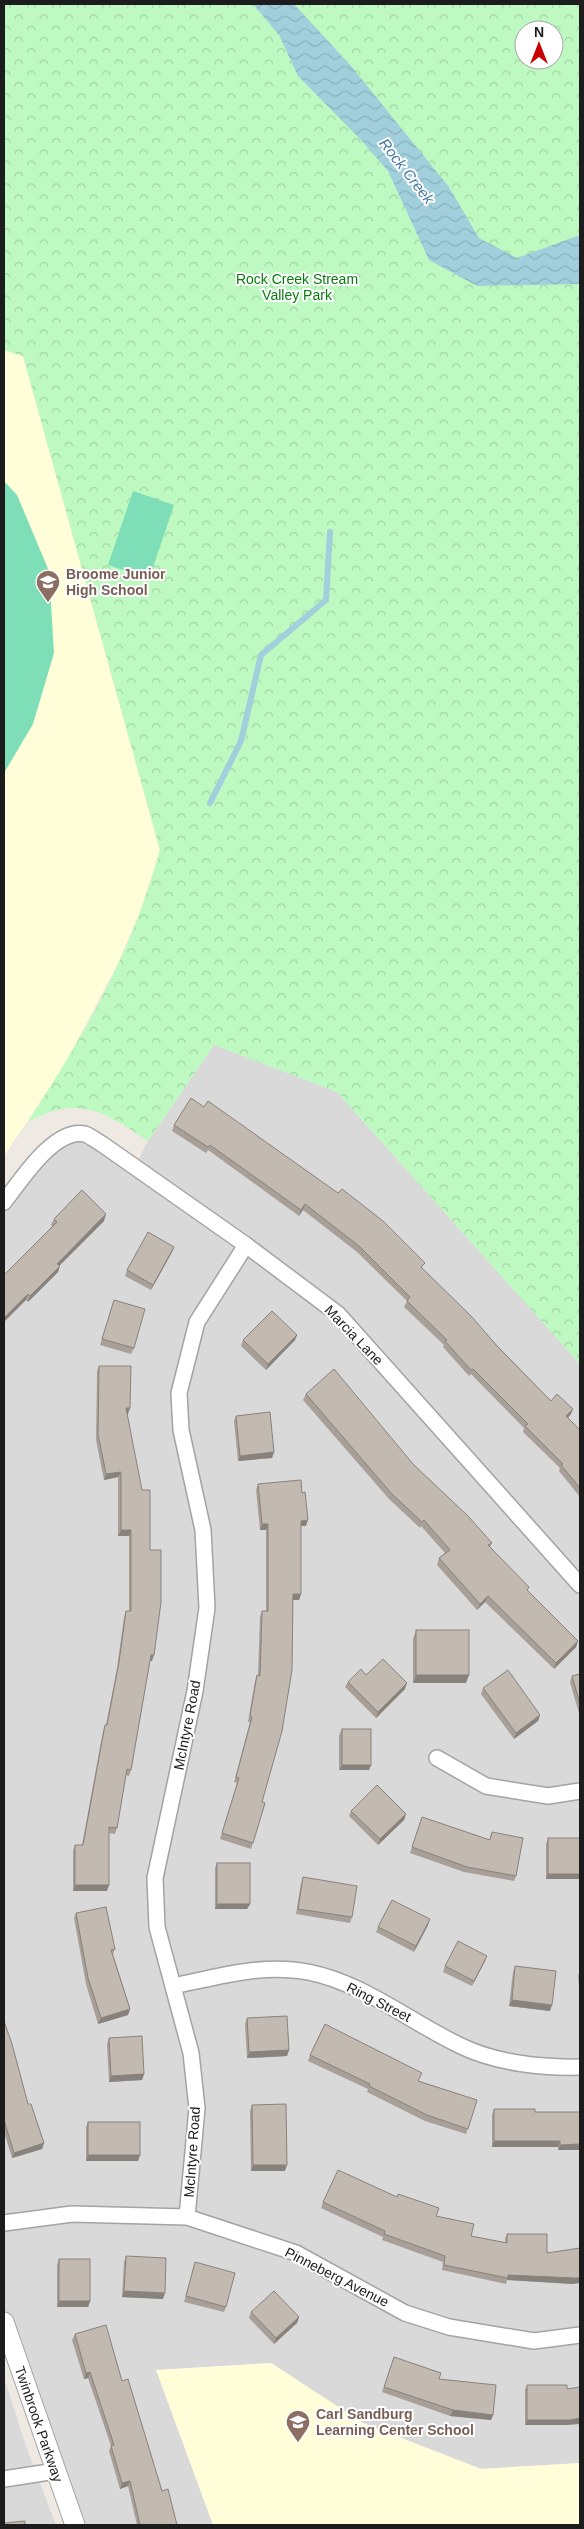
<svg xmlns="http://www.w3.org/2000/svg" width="584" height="2529" font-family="Arial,sans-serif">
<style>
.residential{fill:#dad9d9}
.education{fill:#fffed9}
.park{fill:url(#park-crowns);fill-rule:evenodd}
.pitch{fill:#7edeb7}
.water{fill:url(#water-waves)}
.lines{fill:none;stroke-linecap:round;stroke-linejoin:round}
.stream{stroke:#a1d0dc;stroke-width:6}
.minor-casing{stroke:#a3a3a3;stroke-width:18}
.tertiary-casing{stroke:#a3a3a3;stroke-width:21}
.minor{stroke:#fff;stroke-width:15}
.tertiary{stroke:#fff;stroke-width:19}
.wall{fill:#a79f98}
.shaded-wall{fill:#88827c}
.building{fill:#c2b9b1;stroke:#88827c}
.labels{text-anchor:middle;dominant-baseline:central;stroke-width:4;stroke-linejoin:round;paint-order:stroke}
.park-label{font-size:14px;fill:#0a7a11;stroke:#fff}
.education-label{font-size:14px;font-weight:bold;fill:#785e54;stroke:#fff;text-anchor:start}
.street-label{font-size:14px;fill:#1c1c1c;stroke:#fff}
.water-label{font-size:15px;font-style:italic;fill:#4577a4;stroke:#fff}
</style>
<defs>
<pattern id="park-crowns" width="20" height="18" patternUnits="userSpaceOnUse" patternTransform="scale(1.25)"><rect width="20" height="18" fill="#bdf9c0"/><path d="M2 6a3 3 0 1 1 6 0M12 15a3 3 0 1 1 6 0" fill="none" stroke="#a2d5a4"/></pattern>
<pattern id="water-waves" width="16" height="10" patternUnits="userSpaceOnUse" patternTransform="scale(1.25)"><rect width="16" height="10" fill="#a1d0dc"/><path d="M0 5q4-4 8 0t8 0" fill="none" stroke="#8ab2bc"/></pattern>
</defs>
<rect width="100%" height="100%" fill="#eee9e2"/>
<g class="residential">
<path d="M214 1045 337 1092 580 1364V2463L481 2469 363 2423 271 2363 157 2370 213 2525H75L4 2322V1202L48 1147 84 1134 134 1168 148 1141Z"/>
<path d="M4 2378 26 2446 56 2525H4Z"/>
</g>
<g class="education">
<path d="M4 350 23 356 160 850 141 910 116 967 63 1068 4 1156Z"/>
<path d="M271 2363 363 2423 481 2469 580 2463V2525H213L156 2370Z"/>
</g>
<path class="park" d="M4 4H580V1364L337 1092 214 1045 148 1141C105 1112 78 1094 28 1122 71 1055 114 984 141 909 148 890 154 870 160 850L23 356 4 350ZM524 30H554V60H524Z"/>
<g class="pitch">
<path d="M4 481 17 495 49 571 54 653 33 724 4 773Z"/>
<path d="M133 491 174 505 149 579 108 565Z"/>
</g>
<path class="water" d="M253 4H294L351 66 449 187 479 238 517 258 580 235V284L477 286 429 260 388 171 362 141 298 76 279 35Z"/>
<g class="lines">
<path class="stream" d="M210 803 241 741 261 655 326 600 330 532"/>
<defs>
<g id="minor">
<path d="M4 1202C20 1182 54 1127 85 1134 90 1136 97 1141 102 1144L246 1245 338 1314 580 1585"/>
<path d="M437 1758 486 1786 548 1796 580 1791"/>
<path d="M173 1986C217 1977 263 1963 308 1972 364 1983 410 2022 461 2046 496 2063 542 2068 580 2067"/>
<path d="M187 2217 197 2108 191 2053 157 1927 155 1878 195 1691 207 1608 203 1530 181 1430 179 1393 197 1322 246 1245"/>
<path d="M4 2223 72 2214 187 2217 296 2253 405 2313 449 2327 534 2341 580 2335"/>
<path d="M4 2479 56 2471"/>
</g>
<path id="tertiary" d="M4 2322 75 2525"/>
</defs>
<use href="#minor" class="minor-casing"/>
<use href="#tertiary" class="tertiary-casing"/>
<use href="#minor" class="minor"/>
<use href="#tertiary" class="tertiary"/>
</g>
<g class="wall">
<path d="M191 1098 423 1269 551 1401 571 1414 568 1418 580 1430V1497L559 1471 560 1468 523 1432 524 1428 471 1374 469 1376 443 1347 444 1345 404 1307 407 1301 357 1252 303 1210 299 1216 208 1150 206 1153 172 1131 174 1125Z"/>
<path d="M54 1219 104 1221 59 1266 58 1272 28 1302 26 1300 52 1226 51 1225Z"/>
<path d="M174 1247 172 1252 151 1290 125 1276 127 1270Z"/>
<path d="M114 1300 134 1348 131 1354 100 1345Z"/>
<path d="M297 1335 295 1340 266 1370 241 1346 243 1340Z"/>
<path d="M99 1366 128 1414H127L150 1550 152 1661H150L131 1770 129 1776 126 1775 117 1828 115 1834 109 1833 107 1891H73V1851L75 1845H82L103 1731 105 1725H106L117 1668 124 1617 126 1611H129V1536H118V1477L104 1480 96 1440 97 1371Z"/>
<path d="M306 1394 413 1464 492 1543 490 1547 528 1591 578 1641 576 1647 554 1669 485 1602 477 1610 437 1565 439 1558 445 1553 421 1526 420 1528 389 1499 303 1400Z"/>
<path d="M236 1416 274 1452 272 1458 238 1461 234 1421Z"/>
<path d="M258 1484 306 1526H301V1594L299 1600H293L262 1802 265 1803 251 1849 220 1839 237 1783 234 1782 250 1722H248L255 1681 257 1675H258L260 1617 262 1611H266V1530H260L256 1490Z"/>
<path d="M416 1630 466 1683H413V1639Z"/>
<path d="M580 1674V1717L570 1682 572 1676Z"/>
<path d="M366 1675 405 1689 376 1718 345 1687 348 1682Z"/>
<path d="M483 1688 540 1715 538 1721 514 1739 481 1694Z"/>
<path d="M342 1729 371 1765 369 1770H339V1735Z"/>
<path d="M351 1811 406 1814 404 1820 378 1845 349 1816Z"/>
<path d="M422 1817 489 1840 492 1832 516 1876 514 1881 464 1872 410 1853Z"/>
<path d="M548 1838 580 1879H546V1844Z"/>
<path d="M217 1863 250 1904 247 1909H215V1868Z"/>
<path d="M303 1877 352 1917 350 1923 296 1914 301 1883Z"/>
<path d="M76 1913 115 1949 113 1954 130 2009 128 2015 98 2024 86 1984 74 1918Z"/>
<path d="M428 1925 414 1952 376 1932 378 1927Z"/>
<path d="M485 1961 472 1986 443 1972 445 1966Z"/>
<path d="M515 1966 550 2011 509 2006 513 1972Z"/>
<path d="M580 1970V1997L578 1976Z"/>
<path d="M247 2018 289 2050 287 2056 247 2058 245 2024Z"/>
<path d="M4 2021 28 2104 44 2143 42 2149 12 2158 4 2132Z"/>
<path d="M109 2038 144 2074 142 2080 109 2082 107 2044Z"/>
<path d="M310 2055 418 2081 477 2100 466 2134 425 2121 367 2092 368 2089 308 2061Z"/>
<path d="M252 2105 285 2171H251L250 2111Z"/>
<path d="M494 2109 535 2112H580L558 2150V2147H492V2115Z"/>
<path d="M88 2122 140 2155 138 2161H86V2127Z"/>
<path d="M323 2202 436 2216 471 2236 505 2243V2239L507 2234 547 2253 573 2284 507 2280 506 2284 442 2270 443 2262 382 2240 383 2237 321 2208Z"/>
<path d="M126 2256 163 2299 122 2297 124 2262Z"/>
<path d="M59 2259 90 2301 88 2307H57V2265Z"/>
<path d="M195 2262 226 2307 224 2312 184 2302Z"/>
<path d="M251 2312 299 2317 297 2323 274 2344 249 2318Z"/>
<path d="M75 2334 122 2381 162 2491 177 2525H137L128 2486 120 2489 109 2451 111 2446 88 2378 84 2379 72 2340Z"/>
<path d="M394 2357 439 2379 493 2415 491 2420 450 2416 382 2392Z"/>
<path d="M527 2385 567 2389V2425H525V2390Z"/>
</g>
<g class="shaded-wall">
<path d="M305 1204 303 1210 299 1216 301 1210Z"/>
<path d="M106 1214 104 1221 55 1270 57 1264Z"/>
<path d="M174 1247 172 1252 151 1290 153 1285Z"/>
<path d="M60 1266 58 1272 28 1302 30 1296Z"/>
<path d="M28 1294 26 1300 4 1322V1318Z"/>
<path d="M297 1335 295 1340 266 1370 268 1364Z"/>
<path d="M126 1408H130L128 1414H124Z"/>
<path d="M573 1409 571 1414 564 1422 566 1416Z"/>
<path d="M274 1452 272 1458 238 1461 240 1456Z"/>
<path d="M121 1472 118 1477 104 1480 106 1474Z"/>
<path d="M308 1520 306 1526H299L301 1521Z"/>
<path d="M262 1524H268L266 1530H260Z"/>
<path d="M121 1530H131L129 1536H118Z"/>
<path d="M293 1594H301L299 1600H291Z"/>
<path d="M488 1596 485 1602 477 1610 480 1604Z"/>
<path d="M578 1641 576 1647 554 1669 556 1663Z"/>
<path d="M151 1655H154L152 1661 149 1660Z"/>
<path d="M416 1675H469L466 1683H413Z"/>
<path d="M407 1683 405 1689 376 1718 378 1712Z"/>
<path d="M540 1715 538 1721 514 1739 516 1733Z"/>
<path d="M342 1765H371L369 1770H339Z"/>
<path d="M406 1814 404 1820 378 1845 380 1839Z"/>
<path d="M548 1874H580V1879H546Z"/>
<path d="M75 1885H109L107 1891H73Z"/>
<path d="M217 1904H250L247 1909H215Z"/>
<path d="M430 1919 428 1925 414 1952 416 1946Z"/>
<path d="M487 1956 485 1961 472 1986 474 1981Z"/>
<path d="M512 2000 552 2005 550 2011 509 2006Z"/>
<path d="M130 2009 128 2015 98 2024 101 2018Z"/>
<path d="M289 2050 287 2056 247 2058 249 2052Z"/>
<path d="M144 2074 142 2080 109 2082 111 2076Z"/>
<path d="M494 2141H560L558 2147H492Z"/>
<path d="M44 2143 42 2149 12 2158 14 2153Z"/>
<path d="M580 2144V2150H558L560 2145Z"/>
<path d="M88 2155H140L138 2161H86Z"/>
<path d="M253 2165H287L285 2171H251Z"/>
<path d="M508 2275 580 2278V2283L573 2284 507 2280Z"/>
<path d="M124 2291 165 2293 163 2299 122 2297Z"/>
<path d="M59 2301H90L88 2307H57Z"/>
<path d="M299 2317 297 2323 274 2344 276 2338Z"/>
<path d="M90 2372 88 2378 84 2379 86 2373Z"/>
<path d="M453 2410 493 2415 491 2420 450 2416Z"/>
<path d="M580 2418V2424L567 2425H525L527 2420Z"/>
<path d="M130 2481 128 2486 120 2489 122 2483Z"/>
</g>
<g class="building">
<path d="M191 1098 204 1107 208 1101 338 1193 342 1189 383 1221 425 1263 421 1267 471 1316 497 1346 551 1401 557 1394 573 1409 566 1416 580 1430V1488L561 1465 563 1464 525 1426 528 1424 473 1369 471 1370 445 1341 447 1340 407 1301 410 1297 359 1246 305 1204 301 1210 210 1145 208 1147 174 1125Z"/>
<path d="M82 1190 106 1214 57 1264 60 1266 30 1296 28 1294 4 1318V1275L57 1222 54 1219Z"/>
<path d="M148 1232 174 1247 153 1285 127 1270Z"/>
<path d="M114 1300 145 1309 134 1348 102 1339Z"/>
<path d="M272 1311 297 1335 268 1364 243 1340Z"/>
<path d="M99 1366H131L130 1408H126L142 1490H150V1550H161V1602L154 1655H151L131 1770 127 1769 117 1828 109 1827V1885H75V1845H83L105 1725H107L119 1662 126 1611H131V1530H121V1472L106 1474 98 1434Z"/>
<path d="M334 1369 413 1464 468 1516 492 1543 488 1545 529 1587 527 1590 578 1641 556 1663 488 1596 480 1604 439 1558 450 1550 424 1520 422 1522 391 1493 306 1394Z"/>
<path d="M270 1412 274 1452 240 1456 236 1416Z"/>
<path d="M301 1480 302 1493 305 1492 308 1520 301 1521V1594H293L292 1670 282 1731 262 1802 265 1803 253 1843 222 1833 239 1778 236 1777 252 1717 250 1716 257 1675 260 1676 262 1611H268V1524H262L258 1484Z"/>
<rect x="416" y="1630" width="53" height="45"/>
<path d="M383 1659 407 1683 378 1712 348 1682 361 1669 366 1675Z"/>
<path d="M508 1670 540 1715 516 1733 483 1688Z"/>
<path d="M580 1674V1704L572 1676Z"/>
<rect x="342" y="1729" width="29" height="36"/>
<path d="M377 1785 406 1814 380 1839 351 1811Z"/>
<path d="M422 1817 490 1840 492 1832 523 1838 516 1876 467 1867 412 1847Z"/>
<rect x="548" y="1838" width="32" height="36"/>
<rect x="217" y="1863" width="33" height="41"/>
<path d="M303 1877 357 1886 352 1917 298 1909Z"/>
<path d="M392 1900 430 1919 416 1946 378 1927Z"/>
<path d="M106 1907 115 1949 111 1950 130 2009 101 2018 88 1978 76 1913Z"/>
<path d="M458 1941 487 1956 474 1981 445 1966Z"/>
<path d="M515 1966 556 1971 552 2005 512 2000Z"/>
<path d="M287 2016 289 2050 249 2052 247 2018Z"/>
<path d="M4 2021 12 2044 28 2104H31L44 2143 14 2153 4 2120Z"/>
<path d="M325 2024 422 2073 418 2081 477 2100 468 2129 427 2115 369 2086 370 2084 310 2055Z"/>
<path d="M142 2036 144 2074 111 2076 109 2038Z"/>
<path d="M286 2104 287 2165H253L252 2105Z"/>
<path d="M494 2109H535V2112H580V2144L560 2145V2141H494Z"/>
<rect x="88" y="2122" width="52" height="33"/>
<path d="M338 2170 397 2197 398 2194 439 2208 436 2216 474 2224 471 2236 507 2243V2234H547V2253L580 2248V2278H575L508 2275V2278L444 2265 445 2256 384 2234 385 2231 323 2202Z"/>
<path d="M126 2256 166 2258 165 2293 124 2291Z"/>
<rect x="59" y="2259" width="31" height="42"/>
<path d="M195 2262 235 2273 226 2307 186 2296Z"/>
<path d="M274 2291 299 2317 276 2338 251 2312Z"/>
<path d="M106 2325 122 2381 128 2379 162 2491 168 2489 177 2525H140L130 2481 122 2483 111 2446 114 2445 90 2372 86 2373 75 2334Z"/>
<path d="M394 2357 441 2373 439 2379 496 2385 493 2415 453 2410 384 2387Z"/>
<path d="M527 2385H567V2389L580 2387V2418L570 2420H527Z"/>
<path d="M25 2521V2525H4V2523Z"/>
</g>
<defs>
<symbol id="school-pin" viewBox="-11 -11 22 30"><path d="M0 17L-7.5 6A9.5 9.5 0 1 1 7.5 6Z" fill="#8d6e63" stroke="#fff"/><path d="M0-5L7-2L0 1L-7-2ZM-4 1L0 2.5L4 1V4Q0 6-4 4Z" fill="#fff"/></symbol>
</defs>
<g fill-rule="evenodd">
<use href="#school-pin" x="34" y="568" width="28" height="38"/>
<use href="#school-pin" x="284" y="2408" width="28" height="38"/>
</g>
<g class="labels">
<g class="park-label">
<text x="297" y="279">Rock Creek Stream<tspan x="297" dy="16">Valley Park</tspan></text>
</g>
<g class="education-label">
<text x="66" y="574">Broome Junior<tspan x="66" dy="16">High School</tspan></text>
<text x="316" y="2414">Carl Sandburg<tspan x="316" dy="16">Learning Center School</tspan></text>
</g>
<g class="street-label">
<text transform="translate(354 1335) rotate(46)">Marcia Lane</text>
<text transform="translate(187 1725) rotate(-79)">McIntyre Road</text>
<text transform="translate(379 2002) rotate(27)">Ring Street</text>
<text transform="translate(192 2152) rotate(-86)">McIntyre Road</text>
<text transform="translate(337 2277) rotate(27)">Pinneberg Avenue</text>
<text transform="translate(39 2424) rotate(71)">Twinbrook Parkway</text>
</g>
<g class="water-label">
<text transform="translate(407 171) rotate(52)">Rock Creek</text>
</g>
</g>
<rect width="584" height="2529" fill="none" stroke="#1c1c1c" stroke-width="10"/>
<g transform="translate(539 45)"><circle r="24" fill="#ffffff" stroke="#a4a4a4"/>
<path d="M0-4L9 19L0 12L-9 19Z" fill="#c80004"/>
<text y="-8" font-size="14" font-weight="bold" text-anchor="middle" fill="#1c1c1c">N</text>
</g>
</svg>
